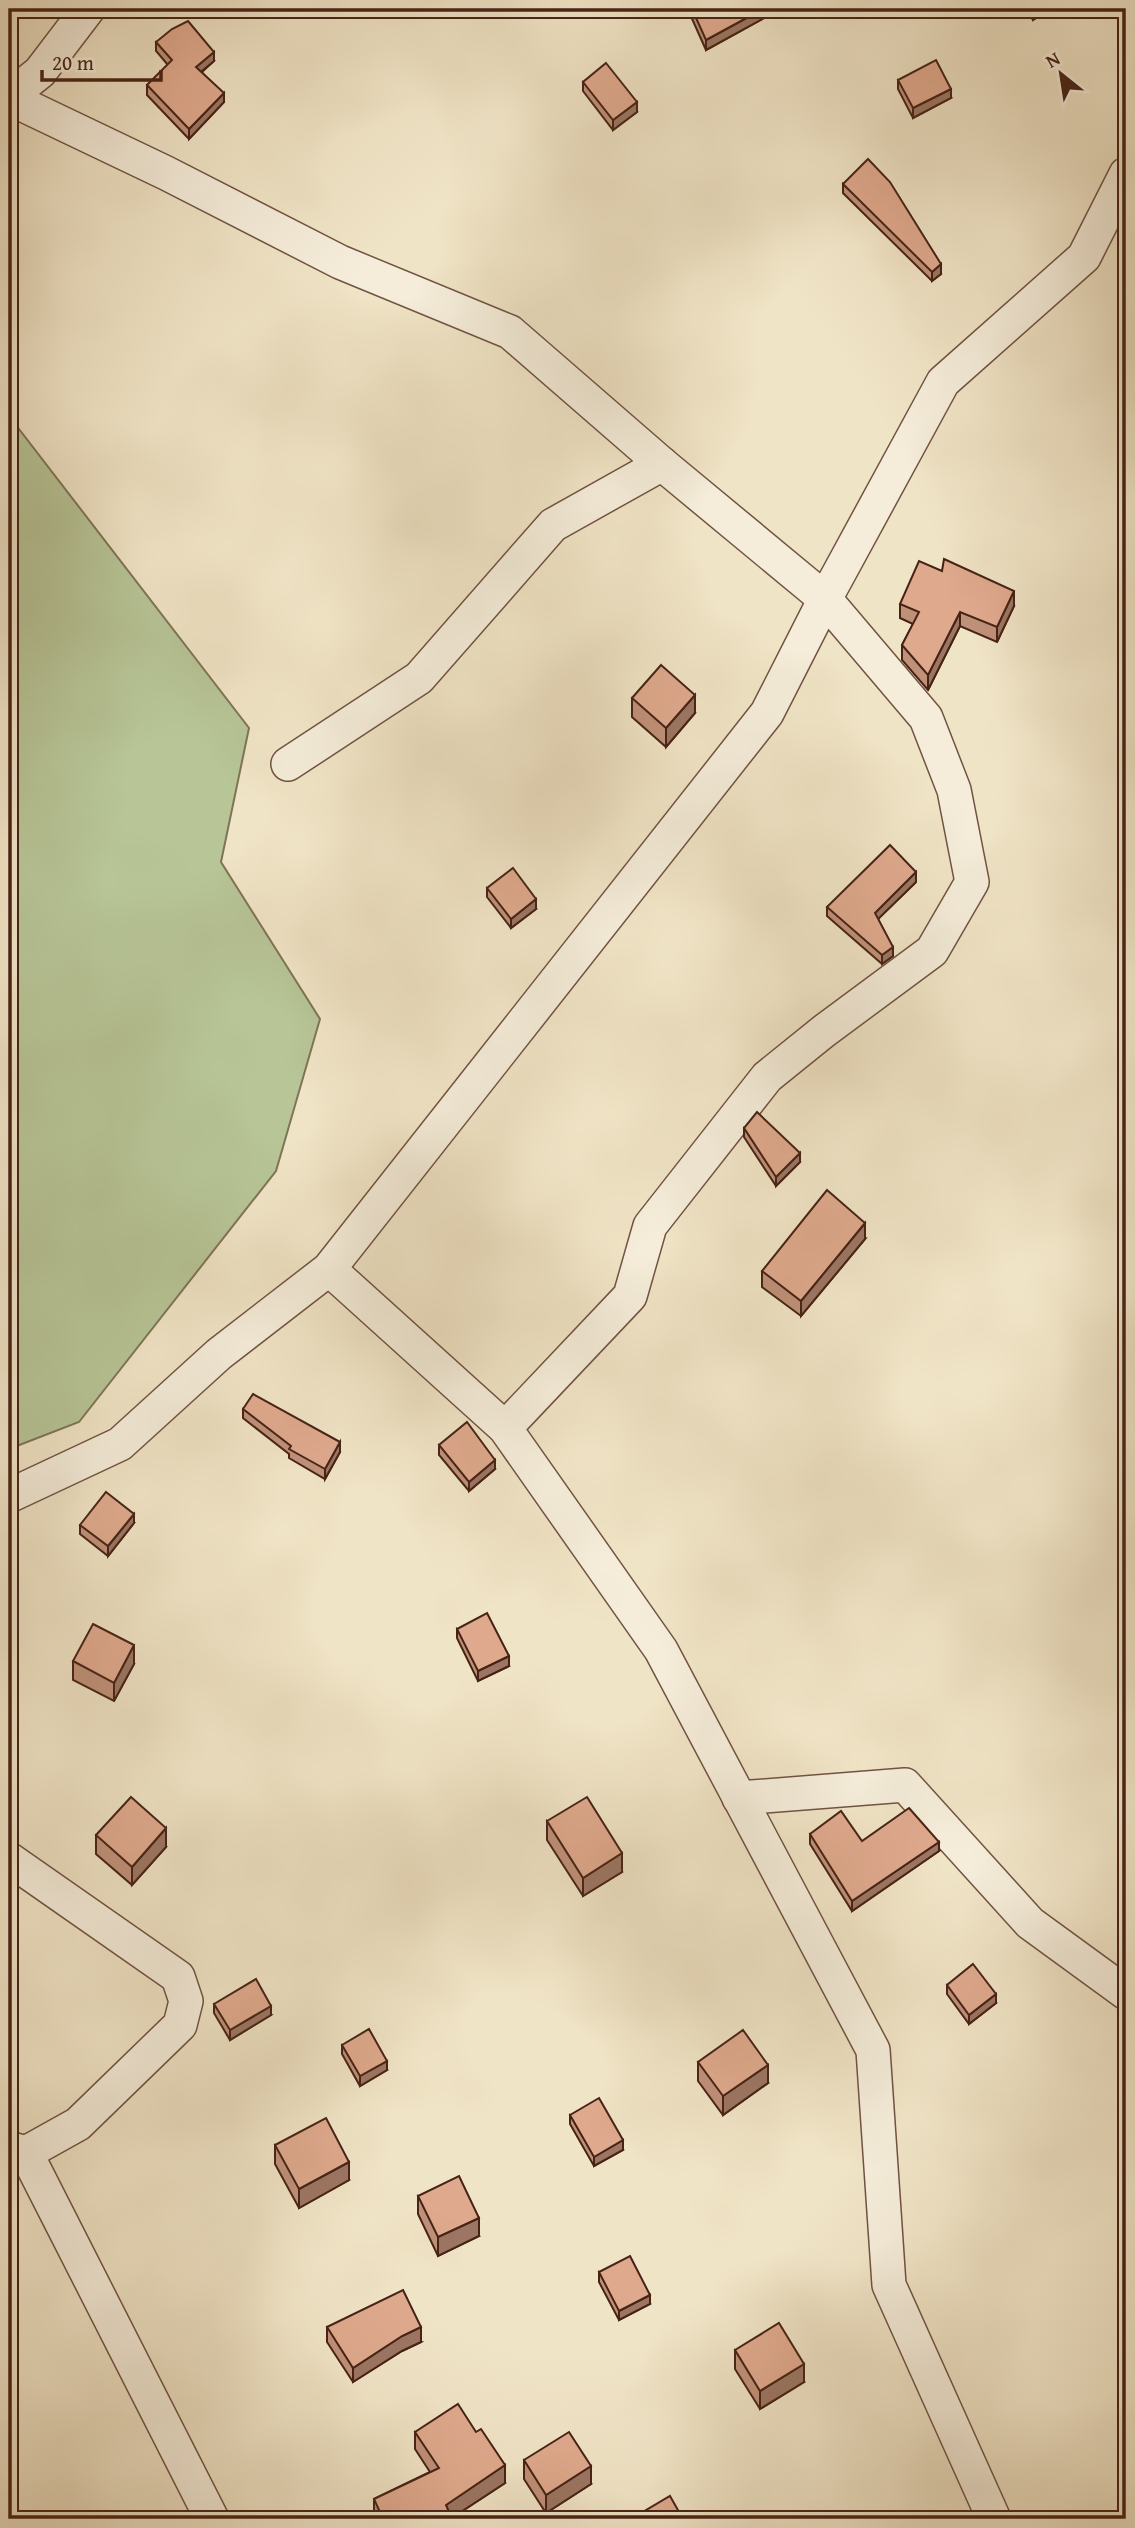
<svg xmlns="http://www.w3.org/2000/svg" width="1135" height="2528" font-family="'Gentium Book Plus',serif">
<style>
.green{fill:#b7c597;stroke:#7f7456;stroke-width:2}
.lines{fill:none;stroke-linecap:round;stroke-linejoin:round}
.minor-casing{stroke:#715342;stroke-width:36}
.minor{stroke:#f5edda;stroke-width:33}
.wall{fill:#c09179;stroke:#472316;stroke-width:2}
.shaded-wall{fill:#9c7663;stroke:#472316;stroke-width:2}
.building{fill:#dfa98d;stroke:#472316;stroke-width:2}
</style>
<rect width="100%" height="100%" fill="#f0e4c6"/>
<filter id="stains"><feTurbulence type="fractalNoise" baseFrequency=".00286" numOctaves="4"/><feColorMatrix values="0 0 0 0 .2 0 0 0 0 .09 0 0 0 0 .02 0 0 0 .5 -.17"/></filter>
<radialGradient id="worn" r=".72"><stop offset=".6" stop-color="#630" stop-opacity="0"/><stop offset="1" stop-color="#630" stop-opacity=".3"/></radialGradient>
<path class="green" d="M9 416 249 728 221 862 320 1019 276 1171 79 1422 9 1449Z"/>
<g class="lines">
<defs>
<g id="minor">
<path d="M9 97 40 72 88 9"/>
<path d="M9 98 166 173 340 262 510 332 662 464 825 599 926 718 954 790 972 882 932 951 824 1031 767 1077 650 1226 630 1296 505 1428"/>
<path d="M288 764 419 678 553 525 662 464"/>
<path d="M329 1269 505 1428 661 1650 873 2050 889 2285 994 2519"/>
<path d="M9 1496 120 1444 219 1354 329 1269 767 713 825 599 943 382 1084 257 1126 174"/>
<path d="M739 1798 905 1785 1030 1923 1126 1993"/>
<path d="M9 1859 178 1977 186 2001 180 2025 78 2124 26 2153"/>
<path d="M9 2148 26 2153 212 2519"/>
</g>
</defs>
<use href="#minor" class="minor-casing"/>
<use href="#minor" class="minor"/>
</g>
<g class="wall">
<path d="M689 9H766V17L706 50 689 12Z"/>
<path d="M1025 9H1050L1033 20Z"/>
<path d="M156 42 214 61 202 72 224 102 189 139 147 95V85L168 65 156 51Z"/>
<path d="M898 80 951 98 913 118 898 89Z"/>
<path d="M583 82 637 112 613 130 583 91Z"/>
<path d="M843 184 941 274 932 281 843 193Z"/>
<path d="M900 604 1014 606 997 642 960 626 928 690 902 660V645L913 624 900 618Z"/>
<path d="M632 698 695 713 666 747 632 717Z"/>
<path d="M916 882 878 919 893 956 882 964 827 916V907Z"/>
<path d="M487 888 536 909 511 928 487 897Z"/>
<path d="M744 1128 800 1162 776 1186 744 1137Z"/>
<path d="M865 1239 801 1316 762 1287V1271Z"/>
<path d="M243 1409 340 1452 325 1479 289 1458V1454L243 1418Z"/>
<path d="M439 1445 495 1469 469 1491 439 1455Z"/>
<path d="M134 1523 108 1556 80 1534V1525Z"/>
<path d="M457 1629 509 1666 478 1681 457 1638Z"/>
<path d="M73 1661 134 1664 114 1701 73 1680Z"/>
<path d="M547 1821 622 1872 583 1896 547 1840Z"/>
<path d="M810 1834 862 1841 939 1851 852 1911 810 1844Z"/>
<path d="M96 1835 166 1847 132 1885 96 1854Z"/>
<path d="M947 1985 996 2003 969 2024 947 1994Z"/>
<path d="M214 2004 271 2015 230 2040 214 2013Z"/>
<path d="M342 2045 387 2070 360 2086 342 2054Z"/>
<path d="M698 2062 768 2083 723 2115 698 2081Z"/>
<path d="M570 2115 623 2150 594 2166 570 2124Z"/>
<path d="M275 2145 349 2180 299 2208 275 2164Z"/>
<path d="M418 2196 479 2236 438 2256 418 2214Z"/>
<path d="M599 2272 650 2304 619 2320 599 2282Z"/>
<path d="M327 2327 421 2342 402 2351 353 2382 327 2342Z"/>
<path d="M735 2350 804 2382 760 2409 735 2369Z"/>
<path d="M415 2432 505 2483 452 2518V2519H375L374 2516V2499L430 2472 415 2449Z"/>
<path d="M524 2460 591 2484 546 2513 524 2479Z"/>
</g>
<g class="shaded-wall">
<path d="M763 9H766V17L706 50V40Z"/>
<path d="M1033 9H1050L1033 20Z"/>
<path d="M214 52V61L196 76V67Z"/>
<path d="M951 89V98L913 118V108Z"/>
<path d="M224 93V102L189 139V129Z"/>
<path d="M637 102V112L613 130V120Z"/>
<path d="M941 264V274L932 281V272Z"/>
<path d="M1014 591V606L997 642V627Z"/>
<path d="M960 612V626L928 690V675Z"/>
<path d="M695 695V713L666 747V728Z"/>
<path d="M916 872V882L875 922V913Z"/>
<path d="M536 899V909L511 928V919Z"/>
<path d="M893 947V956L882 964V955Z"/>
<path d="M800 1153V1162L776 1186V1177Z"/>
<path d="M865 1223V1239L801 1316V1301Z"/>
<path d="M340 1442V1452L325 1479V1469Z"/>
<path d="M495 1460V1469L469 1491V1482Z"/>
<path d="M134 1514V1523L108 1556V1546Z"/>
<path d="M134 1645V1664L114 1701V1683Z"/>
<path d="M509 1656V1666L478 1681V1671Z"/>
<path d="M166 1828V1847L132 1885V1867Z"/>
<path d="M939 1842V1851L852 1911V1901Z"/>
<path d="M622 1853V1872L583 1896V1878Z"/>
<path d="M996 1994V2003L969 2024V2015Z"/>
<path d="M271 2006V2015L230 2040V2030Z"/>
<path d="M387 2061V2070L360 2086V2076Z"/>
<path d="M768 2065V2083L723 2115V2096Z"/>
<path d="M623 2140V2150L594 2166V2157Z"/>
<path d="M349 2162V2180L299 2208V2189Z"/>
<path d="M479 2218V2236L438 2256V2237Z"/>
<path d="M650 2295V2304L619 2320V2311Z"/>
<path d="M421 2327V2342L402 2351 353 2382V2368L402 2336Z"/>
<path d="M804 2364V2382L760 2409V2391Z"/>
<path d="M505 2465V2483L450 2519 446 2505Z"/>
<path d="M591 2466V2484L546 2513V2495Z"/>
</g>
<g class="building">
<path d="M692 9H763L706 40Z"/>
<path d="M188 21 214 52 196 67 224 93 189 129 147 85 172 60 156 42 172 29Z"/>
<path d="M936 60 951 89 913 108 898 80Z"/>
<path d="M606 63 637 102 613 120 583 82Z"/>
<path d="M868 159 890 182 941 264 932 272 843 184Z"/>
<path d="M944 559 1014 591 997 627 960 612 928 675 902 645 919 612 900 604 919 561 942 571Z"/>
<path d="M661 665 695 695 666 728 632 698Z"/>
<path d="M890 845 916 872 875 913 893 947 882 955 827 907Z"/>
<path d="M513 868 536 899 511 919 487 888Z"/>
<path d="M757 1112 800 1153 776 1177 744 1128Z"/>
<path d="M827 1190 865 1223 801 1301 762 1271Z"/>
<path d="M253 1394 340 1442 325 1469 289 1449 291 1446 243 1409Z"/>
<path d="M467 1422 495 1460 469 1482 439 1445Z"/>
<path d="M106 1492 134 1514 108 1546 80 1525Z"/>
<path d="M487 1613 509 1656 478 1671 457 1629Z"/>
<path d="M93 1624 134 1645 114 1683 73 1661Z"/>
<path d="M131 1797 166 1828 132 1867 96 1835Z"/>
<path d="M587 1797 622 1853 583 1878 547 1821Z"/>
<path d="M909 1808 939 1842 852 1901 810 1834 841 1811 862 1841Z"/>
<path d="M973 1964 996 1994 969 2015 947 1985Z"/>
<path d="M256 1979 271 2006 230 2030 214 2004Z"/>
<path d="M369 2029 387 2061 360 2076 342 2045Z"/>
<path d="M743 2030 768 2065 723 2096 698 2062Z"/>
<path d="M599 2098 623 2140 594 2157 570 2115Z"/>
<path d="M326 2118 349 2162 299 2189 275 2145Z"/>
<path d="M459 2176 479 2218 438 2237 418 2196Z"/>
<path d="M630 2256 650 2295 619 2311 599 2272Z"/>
<path d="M403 2290 421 2327 402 2336 353 2368 327 2327Z"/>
<path d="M779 2323 804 2364 760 2391 735 2350Z"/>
<path d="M458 2404 476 2432 481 2429 505 2465 446 2505 452 2519H383L374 2499 439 2468 415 2432Z"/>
<path d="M569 2432 591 2466 546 2495 524 2460Z"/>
<path d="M670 2496 683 2519H631Z"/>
</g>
<rect width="1135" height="2528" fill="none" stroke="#f0e4c6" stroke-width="35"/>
<rect x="10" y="10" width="1114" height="2507" fill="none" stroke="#472316" stroke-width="3.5"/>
<rect x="18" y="18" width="1100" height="2493" fill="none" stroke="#472316" stroke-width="2"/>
<g transform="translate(1061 74) rotate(330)" stroke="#f5edda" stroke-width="5" paint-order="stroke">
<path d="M0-5L12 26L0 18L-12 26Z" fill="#472316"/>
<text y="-10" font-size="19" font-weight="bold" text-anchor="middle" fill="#472316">N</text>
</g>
<path d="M42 70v10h119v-10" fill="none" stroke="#472316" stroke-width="3.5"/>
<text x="52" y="70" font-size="21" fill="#472316" stroke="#f5edda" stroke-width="5" paint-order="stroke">20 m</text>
<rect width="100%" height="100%" filter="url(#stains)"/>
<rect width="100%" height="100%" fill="url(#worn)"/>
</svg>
